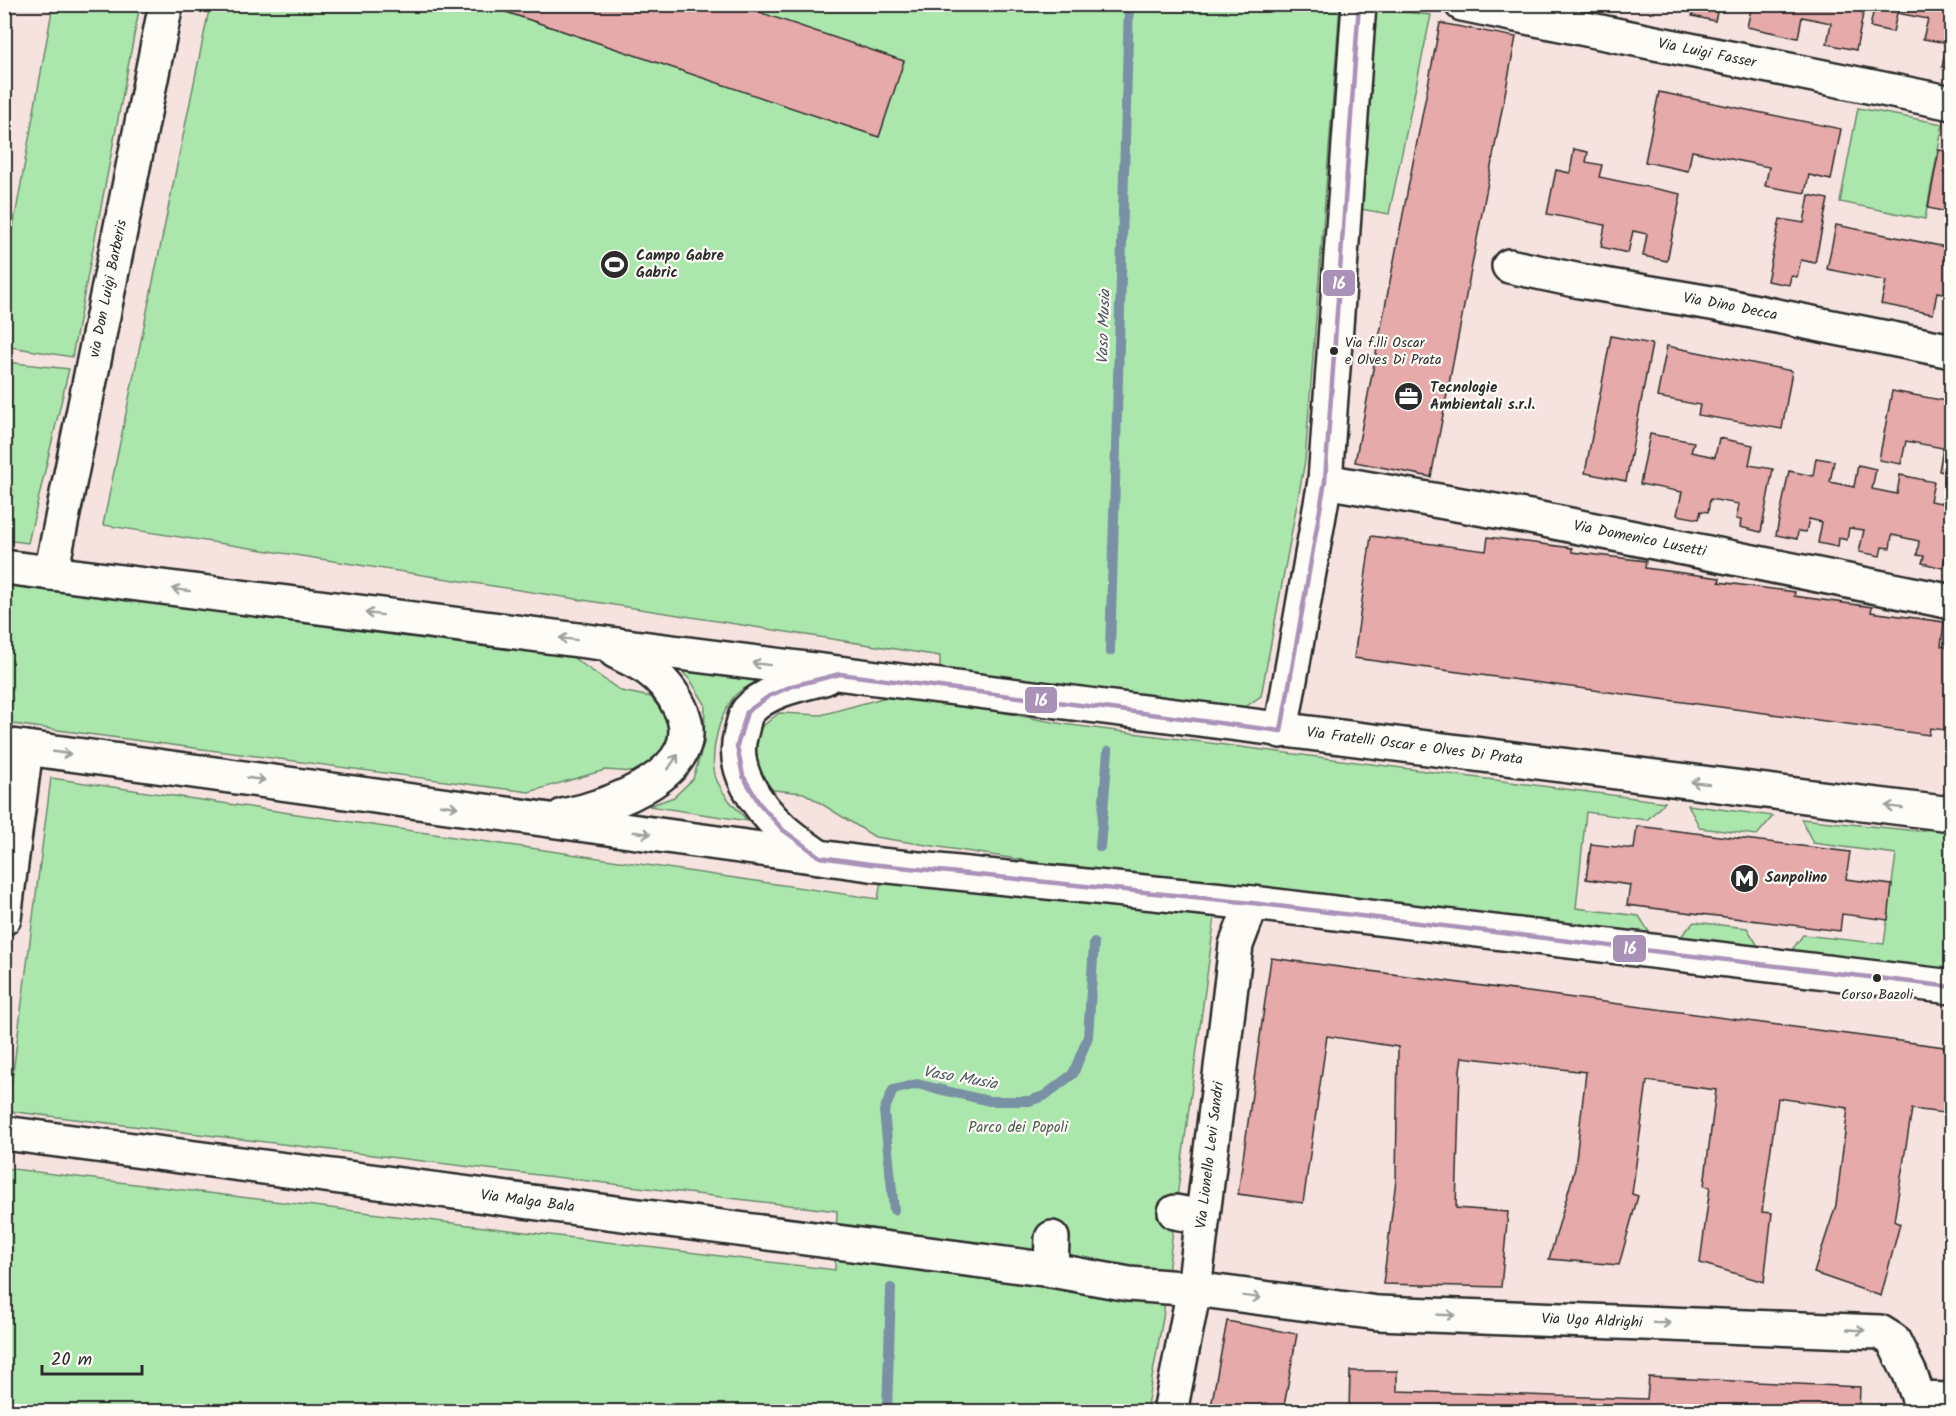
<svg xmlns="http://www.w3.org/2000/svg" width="1956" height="1416" font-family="Kalam,sans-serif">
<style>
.green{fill:#abe7ad;stroke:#6b896c;stroke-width:1.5}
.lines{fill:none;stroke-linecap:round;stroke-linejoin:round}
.stream{stroke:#7990a5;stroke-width:10}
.building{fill:#e5aaa9;stroke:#2b2b2b;stroke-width:1.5}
.minor-casing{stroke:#2b2b2b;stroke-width:38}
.minor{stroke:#fdfcf7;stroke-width:33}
.bus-1-casing{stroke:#fdfcf7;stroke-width:9}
.bus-1{stroke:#aa91b8;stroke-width:4.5}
.oneway{stroke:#9e9e9b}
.bus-dot{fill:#2b2b2b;stroke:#fdfcf7;stroke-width:2}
.labels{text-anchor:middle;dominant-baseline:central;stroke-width:4.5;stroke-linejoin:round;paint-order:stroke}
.bus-label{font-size:14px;fill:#2b2b2b;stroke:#fdfcf7;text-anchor:start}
.street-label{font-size:15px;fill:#2b2b2b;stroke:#fdfcf7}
.poi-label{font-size:15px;font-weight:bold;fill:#2b2b2b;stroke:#fdfcf7;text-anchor:start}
.park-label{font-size:15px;fill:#4b5a4c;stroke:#fdfcf7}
.water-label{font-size:16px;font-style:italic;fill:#4c555e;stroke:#fdfcf7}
.line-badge{stroke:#fdfcf7;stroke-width:2}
.badge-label{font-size:16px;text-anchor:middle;font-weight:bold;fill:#fff}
</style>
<rect width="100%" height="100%" fill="#f6e3e0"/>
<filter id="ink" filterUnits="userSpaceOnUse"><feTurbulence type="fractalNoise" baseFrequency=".0167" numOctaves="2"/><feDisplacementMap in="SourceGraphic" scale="12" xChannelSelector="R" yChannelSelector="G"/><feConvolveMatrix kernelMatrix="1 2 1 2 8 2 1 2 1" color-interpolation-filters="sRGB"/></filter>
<g filter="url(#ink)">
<g class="green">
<path d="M53 5H140L72 357 5 346V273Z"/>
<path d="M210 5H1340L1305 461 1261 696 1238 712 940 672V656L103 525Z"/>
<path d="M1374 9 1431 15 1389 214 1354 208Z"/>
<path d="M1858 108 1943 124 1925 219 1840 202Z"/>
<path d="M5 362 69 369 28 543 5 540Z"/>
<path d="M5 578 555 645 621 691 651 697C670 722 674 726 663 757L635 772 605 770 529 792 5 723Z"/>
<path d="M674 663 769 676C760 681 749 685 740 691 720 706 707 758 717 781 724 797 736 808 748 821L649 806 674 797 693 779 704 743 705 704 691 681Z"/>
<path d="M901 693 1063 724 1665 802 1647 820 1586 812 1576 908 1639 916 1654 940 1280 890 1037 862 875 837 804 793 773 790 752 767 758 730 779 713 821 715Z"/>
<path d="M51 778 878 899 881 880 1215 916 1175 1212 1163 1318 1146 1411 5 1412V1168L835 1270 837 1211 8 1111Z"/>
<path d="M1688 805 1773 816 1757 835 1700 828Z"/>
<path d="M1801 819 1918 831 1951 825V978L1786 958 1803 935 1884 944 1896 854 1813 843Z"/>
<path d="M1694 922 1747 928 1763 954 1675 943Z"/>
</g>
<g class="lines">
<g class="stream">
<path d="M1110 651 1129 4"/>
<path d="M1100 847 1108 751"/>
<path d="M894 1210 884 1111 893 1090 917 1084 989 1101H1029L1044 1096 1073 1074 1088 1037 1094 943"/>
<path d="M887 1412 891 1288"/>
</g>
</g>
<g class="building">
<path d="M491 4H735L904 61 879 137 491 7Z"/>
<path d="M1689 4H1719L1715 21 1692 16 1694 8 1688 7Z"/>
<path d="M1747 4H1865L1856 50 1827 44 1831 23 1802 17 1798 38 1747 27 1752 5Z"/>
<path d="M1875 4H1952V69L1942 67 1947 43 1923 39 1928 19 1897 13 1893 32 1870 27Z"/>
<path d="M1440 23 1516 37 1431 477 1355 462Z"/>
<path d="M1659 92 1841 129 1831 180 1809 175 1805 193 1765 186 1769 167 1692 151 1688 171 1645 162Z"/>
<path d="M1574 149 1588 152 1586 162 1602 165 1599 177 1681 194 1667 261 1643 256 1647 234 1633 231 1628 253 1601 247 1605 225 1547 214 1556 170 1570 173Z"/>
<path d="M1939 150 1952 152V213L1928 208Z"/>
<path d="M1809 195 1828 199 1815 263 1801 260 1797 277 1791 276 1789 285 1767 281 1780 219 1804 223Z"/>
<path d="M1836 225 1946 247 1948 235 1952 236V295L1937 292 1933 314 1881 304 1886 281 1827 269Z"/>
<path d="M1611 336 1652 344 1626 481 1585 473Z"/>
<path d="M1667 346 1792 371 1782 429 1698 415 1700 405 1657 397Z"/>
<path d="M1892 391 1952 402V474L1939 471 1943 448 1906 441 1901 464 1879 460Z"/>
<path d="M1650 434 1694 442 1691 452 1715 457 1719 438 1753 445 1749 465 1773 469 1761 532 1740 527 1741 520 1736 519 1739 504 1710 499 1708 512 1701 511 1699 519 1677 515 1682 492 1640 484Z"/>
<path d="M1816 458 1834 461 1830 482 1854 487 1858 465 1876 469 1872 489 1897 494 1900 475 1934 482 1930 501 1952 505V522L1943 568 1922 563 1924 556 1917 555 1919 541 1892 535 1890 548 1882 547 1880 556 1859 552 1864 530 1849 528 1847 540 1839 538 1838 547 1818 543 1822 522 1809 519 1806 532 1798 531 1797 539 1776 535 1789 471 1813 476Z"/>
<path d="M1371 536 1486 551 1488 537 1572 548V552L1646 561 1645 568 1720 578 1719 582 1795 592 1794 596 1872 607 1871 612 1944 622 1941 646 1952 648V731L1930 728 1929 735 1354 658Z"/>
<path d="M1637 826 1850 852 1846 879 1892 885 1888 920 1842 914 1840 931 1627 905 1630 885 1586 879 1591 844 1634 849Z"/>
<path d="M1271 958 1952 1048V1114L1912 1109 1894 1221 1900 1224 1881 1296 1814 1273 1836 1205 1848 1108 1778 1098 1762 1212 1772 1213 1764 1282 1700 1263 1710 1187 1704 1186 1716 1090 1647 1081 1632 1194 1638 1196 1619 1265 1549 1259 1575 1168 1586 1072 1462 1057 1460 1070 1456 1208 1508 1212 1501 1287 1383 1284 1396 1180 1398 1047 1327 1036 1303 1203 1238 1194Z"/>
<path d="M1227 1321 1297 1334 1283 1412H1210Z"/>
<path d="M1350 1371H1397V1391L1647 1399 1649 1377 1860 1387 1859 1412H1349Z"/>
</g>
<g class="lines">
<defs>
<g id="minor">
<path id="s1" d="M1462 4 1952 103"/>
<path id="s2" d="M1509 266 1580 281 1717 304 1952 351"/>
<path id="s3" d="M1325 481 1530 517 1952 602"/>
<path id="s4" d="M4 567 1789 794 1943 813 1952 811"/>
<path id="s5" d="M51 573 166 4"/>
<path d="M1281 731 1325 481 1359 4"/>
<path d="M4 745 870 864 1252 903 1952 987"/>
<path d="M563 816C608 807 712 772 680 708 673 693 661 678 648 669 638 662 626 657 615 651"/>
<path d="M816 855C805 847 793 839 783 830 757 806 730 769 741 733 743 727 744 716 748 711 765 691 799 684 824 678"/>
<path d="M4 918 26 748"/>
<path id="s6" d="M4 1133 1051 1270 1129 1284 1194 1289 1378 1313 1880 1332 1893 1340 1910 1374 1919 1399 1952 1400"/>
<path d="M1175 1212 1203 1217"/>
<path d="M1051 1270 1052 1238"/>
<path id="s7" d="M1170 1412 1194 1289 1236 945 1252 903"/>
</g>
</defs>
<use href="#minor" class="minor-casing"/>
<use href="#minor" class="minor"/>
<defs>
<path id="bus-1" d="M1359 4 1325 481 1281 731 840 674 792 686 769 696 747 712 737 746 743 776 759 803 783 830 820 857 870 864 1252 903 1952 987"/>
</defs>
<use href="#bus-1" class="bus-1-casing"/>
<use href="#bus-1" class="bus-1"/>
</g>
<defs><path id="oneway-shaft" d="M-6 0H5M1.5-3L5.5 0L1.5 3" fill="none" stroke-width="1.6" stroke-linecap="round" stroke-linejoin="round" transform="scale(1.5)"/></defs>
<g class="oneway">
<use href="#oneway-shaft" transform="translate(181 590) rotate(-173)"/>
<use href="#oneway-shaft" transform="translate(374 614) rotate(-173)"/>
<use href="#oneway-shaft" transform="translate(568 639) rotate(-173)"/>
<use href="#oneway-shaft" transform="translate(761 664) rotate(-173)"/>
<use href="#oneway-shaft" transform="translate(62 753) rotate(8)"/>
<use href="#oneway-shaft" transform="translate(673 762) rotate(-56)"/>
<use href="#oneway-shaft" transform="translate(256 779) rotate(8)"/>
<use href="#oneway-shaft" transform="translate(1700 783) rotate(-173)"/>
<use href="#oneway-shaft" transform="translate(449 806) rotate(8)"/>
<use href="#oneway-shaft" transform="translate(1894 807) rotate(-173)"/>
<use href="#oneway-shaft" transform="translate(642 833) rotate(8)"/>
<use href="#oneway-shaft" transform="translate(1252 1297) rotate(7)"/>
<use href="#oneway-shaft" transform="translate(1446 1315) rotate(2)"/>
<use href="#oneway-shaft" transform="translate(1662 1323) rotate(2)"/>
<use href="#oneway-shaft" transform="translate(1856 1330) rotate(3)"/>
</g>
</g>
<defs>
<symbol id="stadium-disc" viewBox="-11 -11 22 22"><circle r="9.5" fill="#2b2b2b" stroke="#fdfcf7"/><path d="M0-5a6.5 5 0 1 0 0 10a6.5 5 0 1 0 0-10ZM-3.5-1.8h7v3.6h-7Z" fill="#fff"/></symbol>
<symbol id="office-disc" viewBox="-11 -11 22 22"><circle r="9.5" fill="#2b2b2b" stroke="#fdfcf7"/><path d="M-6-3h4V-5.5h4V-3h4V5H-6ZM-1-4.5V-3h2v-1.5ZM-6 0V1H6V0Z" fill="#fff"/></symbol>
<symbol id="metro-disc" viewBox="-11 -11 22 22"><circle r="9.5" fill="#2b2b2b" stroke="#fdfcf7"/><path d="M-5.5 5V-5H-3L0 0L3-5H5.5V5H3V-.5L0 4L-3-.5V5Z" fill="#fff"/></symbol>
</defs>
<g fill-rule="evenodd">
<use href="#stadium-disc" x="598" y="248" width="33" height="33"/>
<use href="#office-disc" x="1392" y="380" width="33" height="33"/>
<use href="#metro-disc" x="1728" y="862" width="33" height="33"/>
</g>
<g class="bus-dot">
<circle cx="1334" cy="351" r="5"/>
<circle cx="1877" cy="978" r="5"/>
</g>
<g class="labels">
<g class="bus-label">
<text x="1345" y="343">Via f.lli Oscar<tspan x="1345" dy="17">e Olves Di Prata</tspan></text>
<text x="1877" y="995" text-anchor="middle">Corso Bazoli</text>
</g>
<g class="street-label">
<text stroke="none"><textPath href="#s1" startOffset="250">Via Luigi Fasser</textPath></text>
<text stroke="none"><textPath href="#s5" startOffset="290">via Don Luigi Barberis</textPath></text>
<text stroke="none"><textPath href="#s2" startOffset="225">Via Dino Decca</textPath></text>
<text stroke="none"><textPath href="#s3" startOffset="320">Via Domenico Lusetti</textPath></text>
<text stroke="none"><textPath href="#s4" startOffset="1422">Via Fratelli Oscar e Olves Di Prata</textPath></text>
<text stroke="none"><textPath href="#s7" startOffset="260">Via Lionello Levi Sandri</textPath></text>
<text stroke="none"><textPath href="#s6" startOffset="528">Via Malga Bala</textPath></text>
<text stroke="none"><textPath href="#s6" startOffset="1600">Via Ugo Aldrighi</textPath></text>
</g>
<g class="poi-label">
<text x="636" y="256">Campo Gabre<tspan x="636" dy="17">Gabric</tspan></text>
<text x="1430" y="388">Tecnologie<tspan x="1430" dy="17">Ambientali s.r.l.</tspan></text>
<text x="1765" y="878">Sanpolino</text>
</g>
<g class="park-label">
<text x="1018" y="1128">Parco dei Popoli</text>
</g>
<g class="water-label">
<text transform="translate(1104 327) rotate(-88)">Vaso Musia</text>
<text transform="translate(960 1078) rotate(10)">Vaso Musia</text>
</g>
</g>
<g class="line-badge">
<rect x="1322" y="269" width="34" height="28" rx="6" fill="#aa91b8"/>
<rect x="1024" y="686" width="34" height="28" rx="6" fill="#aa91b8"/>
<rect x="1612" y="934" width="35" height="29" rx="6" fill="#aa91b8"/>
</g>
<g class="badge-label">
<text x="1339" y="289">16</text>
<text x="1041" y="706">16</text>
<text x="1630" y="954">16</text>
</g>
<rect width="1956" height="1416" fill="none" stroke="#fdfcf7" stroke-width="24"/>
<rect x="12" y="12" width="1932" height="1392" fill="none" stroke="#2b2b2b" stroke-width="2" filter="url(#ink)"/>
<path d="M42 1365v9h100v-9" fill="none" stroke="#2b2b2b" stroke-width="3"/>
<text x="51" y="1365" font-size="18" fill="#2b2b2b" stroke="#fdfcf7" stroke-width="4.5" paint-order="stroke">20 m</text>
</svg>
